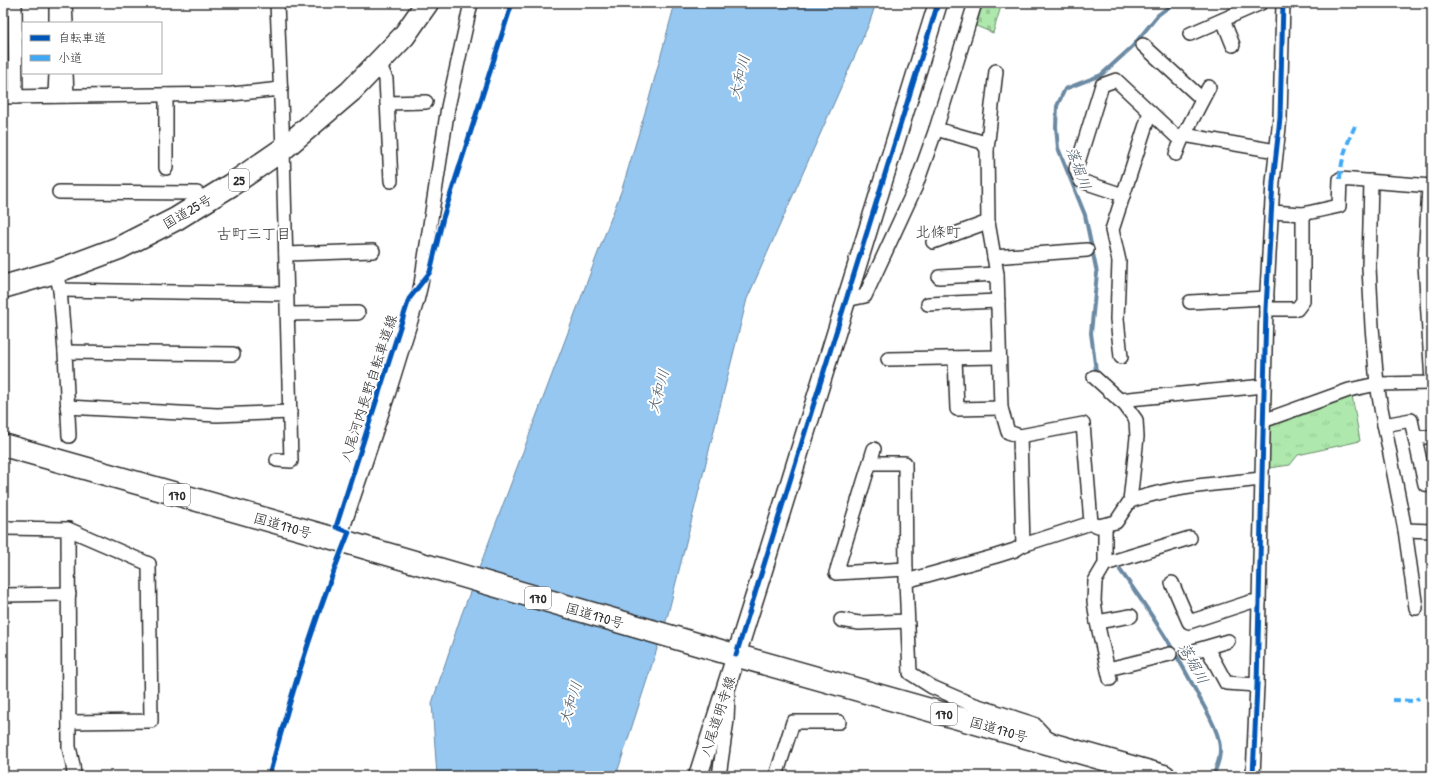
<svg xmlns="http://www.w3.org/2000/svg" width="1435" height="779" font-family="'Patrick Hand','Klee One',sans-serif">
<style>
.cemetery{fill:url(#cemetery-stones);stroke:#6c8a6c}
.park{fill:url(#park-tufts);stroke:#6c8a6c}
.water{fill:#95c7f1;stroke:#6b89a2}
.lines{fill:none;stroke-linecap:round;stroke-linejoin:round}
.stream{stroke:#6b89a2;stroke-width:4}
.street-casing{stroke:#2b2b2b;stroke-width:16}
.secondary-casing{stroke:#2b2b2b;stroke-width:21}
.highway-casing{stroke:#2b2b2b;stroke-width:25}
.street{stroke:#fff;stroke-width:13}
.secondary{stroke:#fff;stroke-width:18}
.highway{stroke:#fff;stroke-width:22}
.quiet{stroke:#3fa9f5;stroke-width:4;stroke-dasharray:8 4;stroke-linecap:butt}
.cycleway-casing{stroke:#fff;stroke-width:8}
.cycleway{stroke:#0057b8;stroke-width:5}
.labels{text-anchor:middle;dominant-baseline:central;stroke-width:4;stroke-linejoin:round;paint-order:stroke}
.shield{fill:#fff;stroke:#6b6b6b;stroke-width:1}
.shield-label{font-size:13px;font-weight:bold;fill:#2b2b2b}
.street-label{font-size:14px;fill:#2b2b2b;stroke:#fff}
.water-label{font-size:15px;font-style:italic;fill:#4b5a66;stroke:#fff}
.neighbourhood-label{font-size:15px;fill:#2b2b2b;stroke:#fff}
</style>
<defs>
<pattern id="cemetery-stones" width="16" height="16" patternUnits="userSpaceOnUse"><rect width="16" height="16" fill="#aee8ad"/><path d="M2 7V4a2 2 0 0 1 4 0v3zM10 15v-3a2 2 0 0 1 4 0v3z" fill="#96c795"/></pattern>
<pattern id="park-tufts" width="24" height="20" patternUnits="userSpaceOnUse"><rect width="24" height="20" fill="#aee8ad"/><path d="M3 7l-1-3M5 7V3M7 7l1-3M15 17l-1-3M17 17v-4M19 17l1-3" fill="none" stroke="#96c795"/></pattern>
</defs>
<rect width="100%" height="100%" fill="#fff"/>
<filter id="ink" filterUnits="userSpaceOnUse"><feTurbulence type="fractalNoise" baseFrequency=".025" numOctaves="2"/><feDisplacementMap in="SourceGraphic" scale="8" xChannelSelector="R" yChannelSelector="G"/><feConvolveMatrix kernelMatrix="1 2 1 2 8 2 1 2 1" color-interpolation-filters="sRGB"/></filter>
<g filter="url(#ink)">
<path class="cemetery" d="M983 3H1002L993 33 976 26Z"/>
<path class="park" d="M1352 395 1360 441 1298 455 1290 465 1269 468V425Z"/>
<path class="water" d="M675 3H876L869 24 747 299 667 618 616 776H437L432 703 461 616 622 189 649 99Z"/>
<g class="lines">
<g class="stream">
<path d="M1096 371 1091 333 1097 273 1085 215 1058 148 1056 127 1057 106 1065 89 1101 75 1132 47 1158 15 1174 3"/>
<path d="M1120 570C1150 611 1177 653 1200 699 1207 712 1216 726 1219 741 1222 754 1218 764 1213 776"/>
</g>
<defs>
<g id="street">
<path d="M15 3 16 97"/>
<path d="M65 3 66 23"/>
<path d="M1223 20 1233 45"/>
<path d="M56 23V3"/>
<path d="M1190 34 1261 3"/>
<path d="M1143 45 1202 99"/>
<path d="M379 63 386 79 391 181"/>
<path d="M66 73 67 96"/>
<path d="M166 95V168"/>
<path d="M55 96 56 73"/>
<path d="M3 97 232 94 281 89"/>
<path d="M387 103 426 102"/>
<path d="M936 129 982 142 987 149 988 222 997 274 1001 408 1008 432 1020 436 1023 545"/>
<path d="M1184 135 1276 151"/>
<path d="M987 149 996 71"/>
<path d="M1176 154 1181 141 1209 87"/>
<path d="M1371 181 1369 267 1372 327 1377 384 1381 408 1405 530 1416 608"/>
<path d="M59 192 197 193 205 202"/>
<path d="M1123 195 1081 181 1076 169 1102 85 1116 80 1181 141"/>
<path d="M1271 212 1303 214 1339 206 1340 179 1432 186"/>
<path d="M933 242 988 222"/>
<path d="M286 254 373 251"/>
<path d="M994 257 1087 250"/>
<path d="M939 277 997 274"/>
<path d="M58 281 60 290 65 352 69 436"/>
<path d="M60 290 287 294"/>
<path d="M846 300 865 296 915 188 936 129 975 3"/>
<path d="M1190 302 1267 298"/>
<path d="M928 304 998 301"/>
<path d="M1266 309H1297L1303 301V214"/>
<path d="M288 314 358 313"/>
<path d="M65 352 233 354"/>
<path d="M1121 357 1117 319 1119 261 1112 230 1150 112"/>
<path d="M955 358 957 409 1001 408"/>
<path d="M888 359 999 357"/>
<path d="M1119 400 1264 386"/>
<path d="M67 407 217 415 290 412"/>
<path d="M1263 421 1349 390 1377 384 1432 383 1425 263 1429 186"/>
<path d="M1384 425 1411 420 1425 484 1432 485"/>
<path d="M1020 436 1083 424 1091 523"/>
<path d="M1415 437H1432"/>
<path d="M874 449 836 573 906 569"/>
<path d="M277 460 291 461 283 149 277 3"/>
<path d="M870 463H905L906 578"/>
<path d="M1130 501C1173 486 1217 484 1262 479"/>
<path d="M1105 525V564L1095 581 1094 601 1097 622 1110 679"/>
<path d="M3 528 68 529 69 747 73 765 74 776"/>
<path d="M68 529 149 564 151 721 69 722"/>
<path d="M1405 530 1432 531"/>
<path d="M339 540 388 395 417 301 421 284 448 107 471 3"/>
<path d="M1105 564 1190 538"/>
<path d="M1172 583 1189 622 1250 602H1259"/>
<path d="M3 595 69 594"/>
<path d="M841 620 859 623 907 621"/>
<path d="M1097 622 1131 616"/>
<path d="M1207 648 1226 683 1257 685"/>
<path d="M1187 653 1228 641"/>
<path d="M1108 669 1170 654"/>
<path d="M1050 741 1034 724 969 703 932 687 910 673 906 581 996 556 1015 550 1023 545 1091 523 1098 526 1116 522 1130 501 1137 437 1136 420 1125 405 1094 377"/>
<path d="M719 776 727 720 728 696"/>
<path d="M776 776 793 722H839"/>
<path d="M1253 776 1257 685 1266 309 1273 182 1280 118 1283 3"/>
</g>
<path id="secondary" d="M698 776 759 583 938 3"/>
<g id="highway">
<path d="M3 287 55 272 119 248 176 219 231 185 283 149 351 91 404 36 427 3"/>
<path d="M3 445 339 540 724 652 1164 776"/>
</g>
</defs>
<use href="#street" class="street-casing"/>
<use href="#secondary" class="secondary-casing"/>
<use href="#highway" class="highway-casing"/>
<use href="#street" class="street"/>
<use href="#secondary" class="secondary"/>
<use href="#highway" class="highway"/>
<g class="quiet">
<path d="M1340 179C1341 160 1347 143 1355 126"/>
<path d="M1392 700 1414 701 1419 698"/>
</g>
<defs>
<g id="cycleway">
<path d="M736 655 938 3"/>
<path d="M269 776C291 694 317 611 349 532L336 527 409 299 430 272 443 218 512 3"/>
<path d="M1253 776 1257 685 1266 309 1273 182 1280 118 1283 3"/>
</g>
</defs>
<use href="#cycleway" class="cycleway-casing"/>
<use href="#cycleway" class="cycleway"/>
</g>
</g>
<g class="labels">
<g class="shield">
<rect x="229" y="169" width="20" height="22" rx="3"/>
<rect x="164" y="484" width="26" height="22" rx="3"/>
<rect x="525" y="587" width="26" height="22" rx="3"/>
<rect x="931" y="703" width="26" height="22" rx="3"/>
</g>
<g class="shield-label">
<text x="239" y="180">25</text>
<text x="177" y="495">170</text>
<text x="538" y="598">170</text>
<text x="944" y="714">170</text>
</g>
<g class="street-label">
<text transform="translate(187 211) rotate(-30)">国道25号</text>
<text transform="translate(368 388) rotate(-72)">八尾河内長野自転車道線</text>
<text transform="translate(283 525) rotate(16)">国道170号</text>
<text transform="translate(595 615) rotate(16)">国道170号</text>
<text transform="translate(717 716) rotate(-72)">八尾道明寺線</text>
<text transform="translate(999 729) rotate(16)">国道170号</text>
</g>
<g class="water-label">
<text transform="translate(739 77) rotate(-76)">大和川</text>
<text transform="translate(1079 168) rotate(70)">落堀川</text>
<text transform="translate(658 391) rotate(-75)">大和川</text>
<text transform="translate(1194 663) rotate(62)">落堀川</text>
<text transform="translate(570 703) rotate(-73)">大和川</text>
</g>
<g class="neighbourhood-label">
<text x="938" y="231">北條町</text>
<text x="254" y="233">古町三丁目</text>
</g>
</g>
<rect width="1435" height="779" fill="none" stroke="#fff" stroke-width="16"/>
<rect x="8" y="8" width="1419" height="763" fill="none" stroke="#2b2b2b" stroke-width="1.5" filter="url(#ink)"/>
<rect x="22" y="22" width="140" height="52" fill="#ffffff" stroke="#aaaaaa"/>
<rect x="30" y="35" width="20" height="6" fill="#0057b8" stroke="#aaaaaa"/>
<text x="58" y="42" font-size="12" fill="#2b2b2b">自転車道</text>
<rect x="30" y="55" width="20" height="6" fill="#3fa9f5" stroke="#aaaaaa"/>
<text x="58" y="62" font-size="12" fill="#2b2b2b">小道</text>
</svg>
